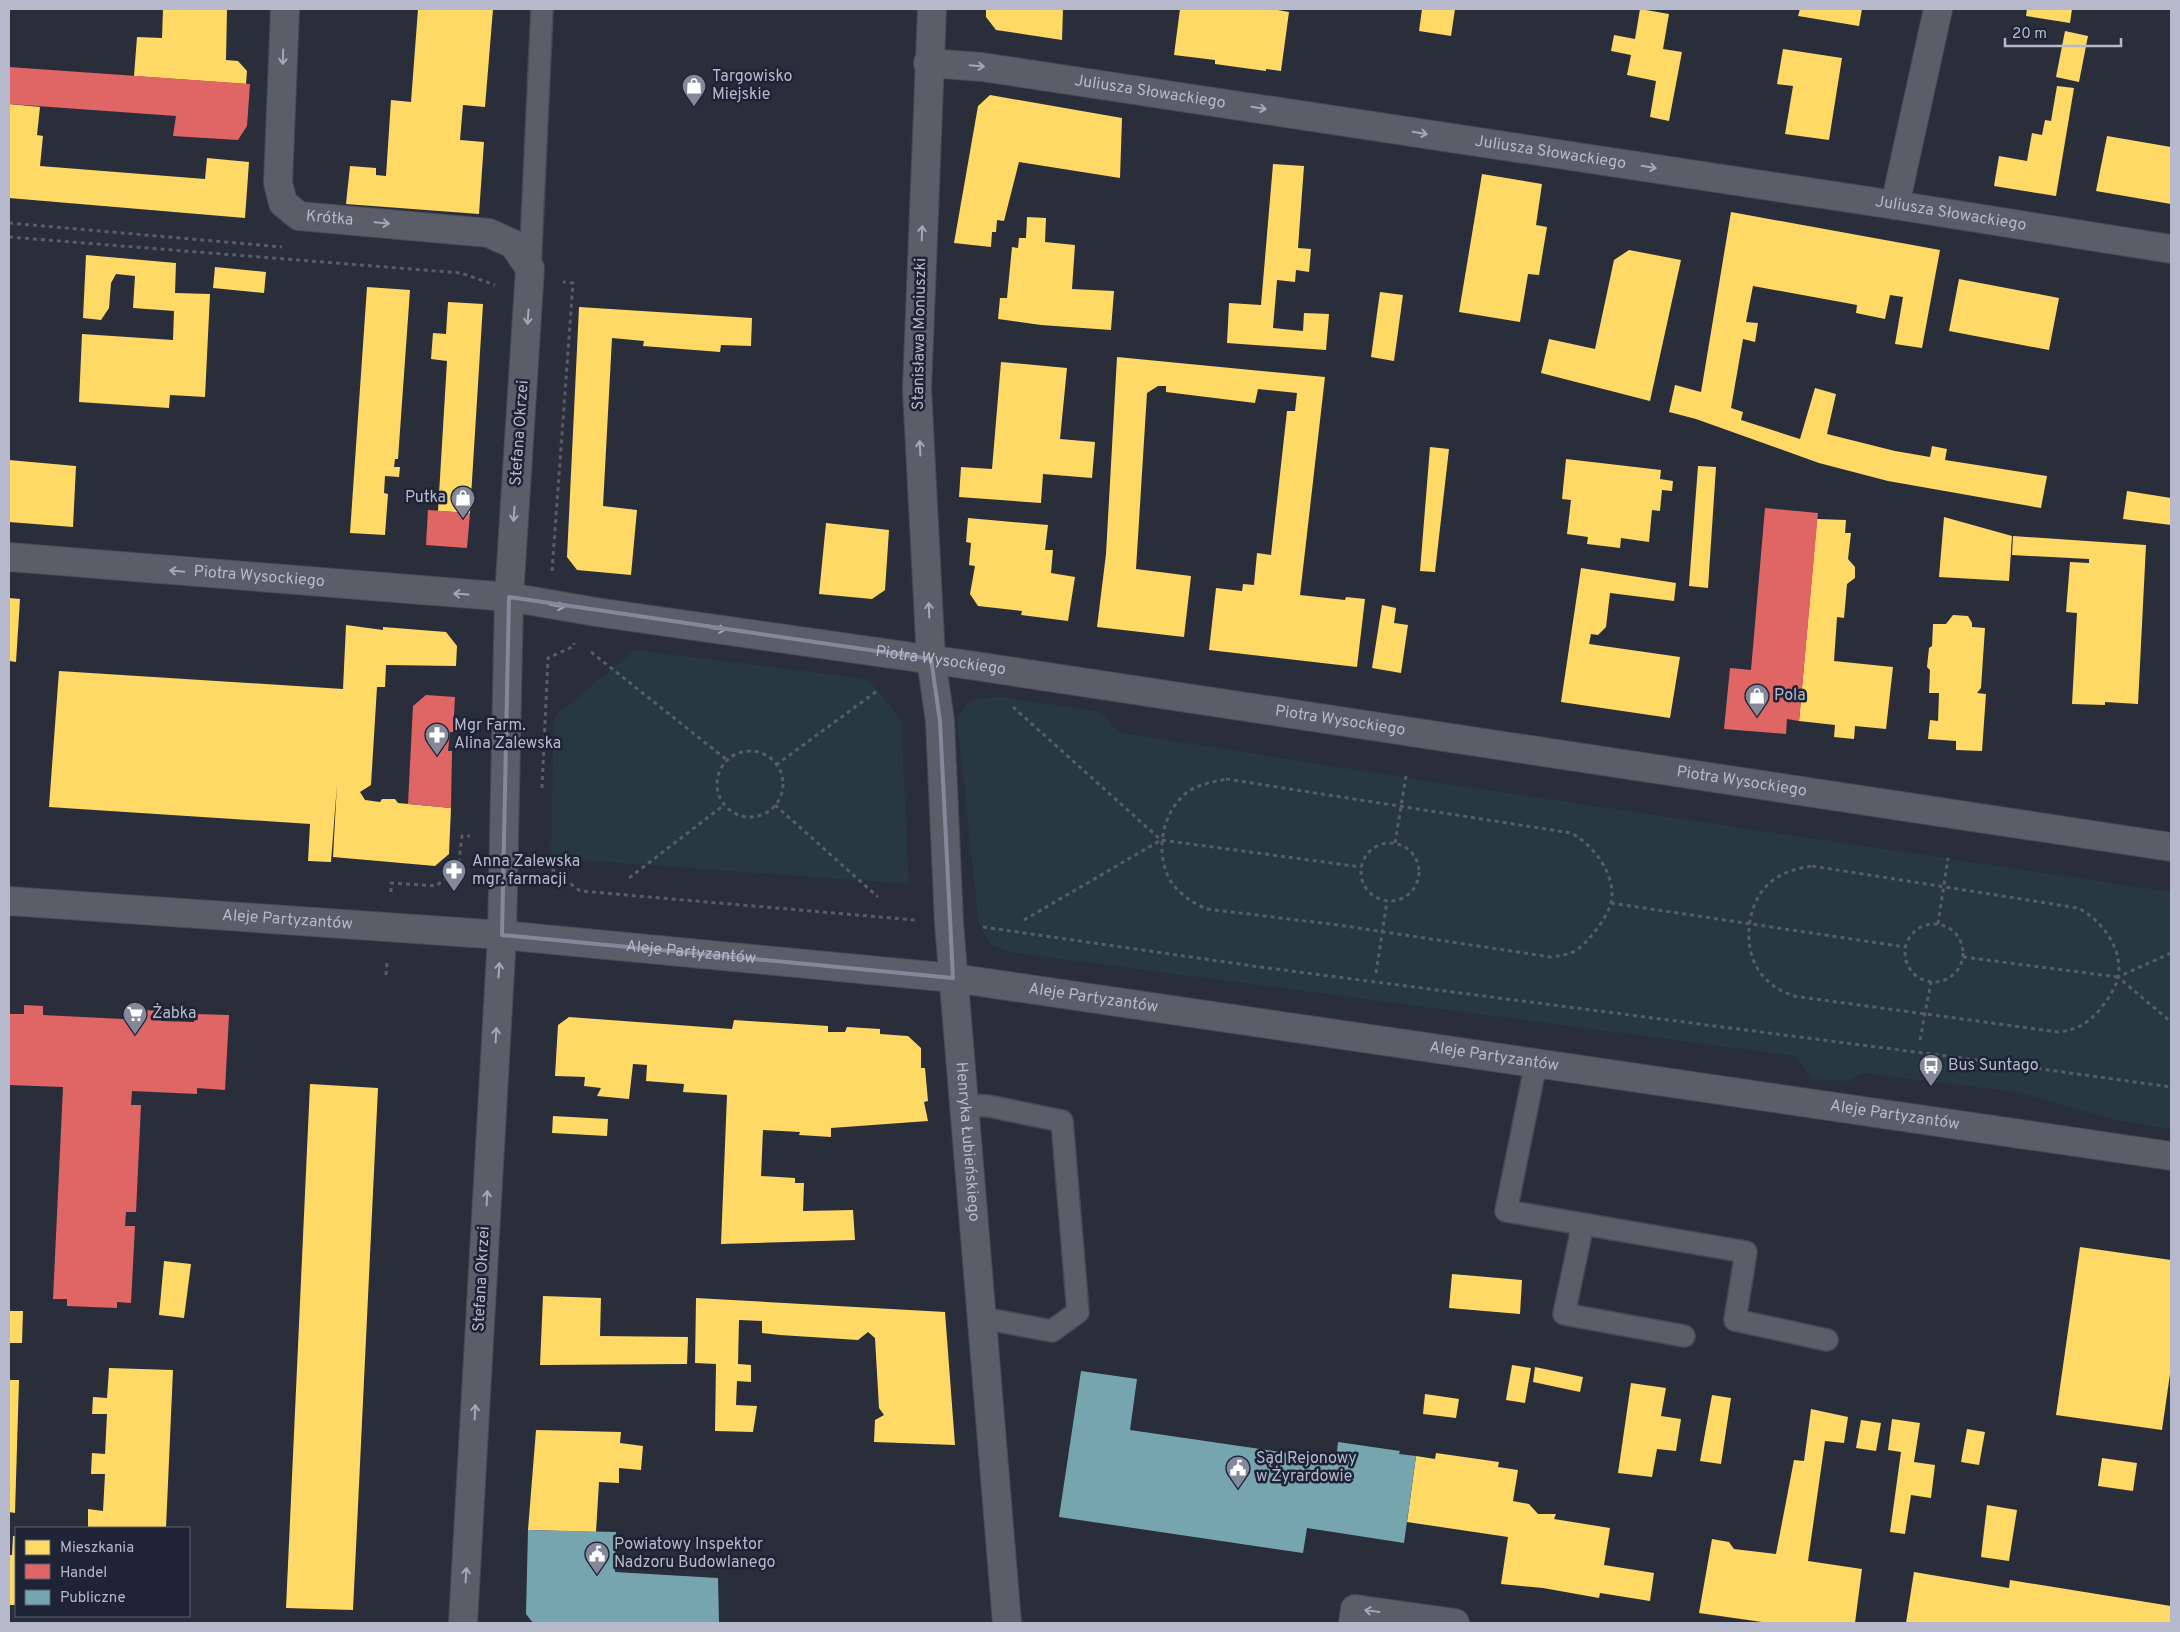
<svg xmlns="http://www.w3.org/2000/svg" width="2180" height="1632" font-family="Overpass,sans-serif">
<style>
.green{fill:#273841}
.homes{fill:#ffd966}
.shops{fill:#e06666}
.public{fill:#76a5af}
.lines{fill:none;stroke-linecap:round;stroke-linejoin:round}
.service-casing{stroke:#474a54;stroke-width:24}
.minor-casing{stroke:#474a54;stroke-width:30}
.path{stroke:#595c65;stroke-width:3;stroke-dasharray:4 4;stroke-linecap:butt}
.service{stroke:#5b5e68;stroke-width:21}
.minor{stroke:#5b5e68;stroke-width:28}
.oneway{stroke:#a3a7b7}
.marked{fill:none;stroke:#848899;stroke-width:4;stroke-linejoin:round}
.labels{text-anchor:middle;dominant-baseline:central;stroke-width:5;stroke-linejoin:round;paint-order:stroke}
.poi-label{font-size:16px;fill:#b5b9cb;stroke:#1e2336;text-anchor:start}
.street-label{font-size:16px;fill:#b5b9cb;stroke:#1e2336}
</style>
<rect width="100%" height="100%" fill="#2a2e3b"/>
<g class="green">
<path d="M635 650 868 679 901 720 909 884 551 858 554 717Z"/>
<path d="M1001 697 1101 712 1117 732 1407 778 2171 892V1129L2120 1121 2017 1092 1863 1073 1847 1081 1811 1079 1796 1056 1009 952 990 944 979 924 957 719C969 695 977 699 1001 697Z"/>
</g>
<g class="homes">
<path d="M163 9H227L226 60 238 61 247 71 246 84 134 76 137 37 162 38Z"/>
<path d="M418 9H493L485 107 463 105 460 140 484 142 479 214 346 204 350 166 376 168V175L386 176 391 100 411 102Z"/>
<path d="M986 9H1063L1062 40 996 30 986 17Z"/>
<path d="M1180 9H1272L1289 12 1281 71 1266 69V71L1215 64V60L1174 55Z"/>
<path d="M1422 9H1455L1451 36 1419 31Z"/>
<path d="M1640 9 1669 14 1663 49 1682 52 1669 121 1650 117 1656 81 1627 75 1631 55 1611 51 1614 35 1635 39Z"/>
<path d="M1800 9H1862L1859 26 1798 16Z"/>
<path d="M2027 9H2072L2070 23 2026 16Z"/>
<path d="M2065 31 2088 36 2079 82 2056 77Z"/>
<path d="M1783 49 1842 58 1829 140 1785 134 1793 86 1777 84Z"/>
<path d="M2057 86 2074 88 2056 196 1994 186 1999 156 2027 161 2032 133 2042 135 2045 120 2051 121Z"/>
<path d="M990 95 1122 118 1120 178 1019 162 1004 221 997 220 996 232H992L991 247 954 243 978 106Z"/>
<path d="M9 104 40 107 37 135 43 136 40 166 205 179 207 158 249 162 245 218 9 198Z"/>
<path d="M2107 136 2171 147V204L2096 191Z"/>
<path d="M1273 164 1304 166 1298 248 1311 249 1309 272 1296 270 1295 282 1277 280 1273 328 1303 331 1304 313 1329 314 1326 350 1227 343 1229 303 1261 305Z"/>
<path d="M1482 174 1542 184 1536 225 1547 227 1539 275 1528 274 1520 322 1459 312Z"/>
<path d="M1731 212 1940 250 1922 348 1895 344 1903 297 1890 295 1885 319 1856 313 1857 305 1753 286 1746 322 1758 323 1755 342 1743 339 1731 408 1743 412 1741 420 1800 439 1815 388 1836 394 1827 434 1895 451 1930 457 1932 446 1947 449 1945 460 2047 476 2041 508 1888 481 1819 463 1696 419 1669 412 1675 385 1701 392Z"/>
<path d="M1027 217 1046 218 1045 242 1075 245 1072 289 1114 291 1111 330 1041 325 998 319 1000 298H1007L1012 247 1018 248 1019 238H1026Z"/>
<path d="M1629 250 1681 260 1650 401 1541 373 1549 339 1595 349 1614 260Z"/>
<path d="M86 255 176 263 175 293 210 294 205 397 170 395 169 408 79 402 82 334 173 340 174 311 133 308 135 276 116 274 111 283 109 308 101 320 83 318Z"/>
<path d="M215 267 266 272 264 293 213 288Z"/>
<path d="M1959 279 2059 298 2049 350 1949 331Z"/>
<path d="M367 287 410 290 398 459H395L394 467H400L399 477 385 476 384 493 388 494 385 535 350 533Z"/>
<path d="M1380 292 1403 295 1394 361 1371 357Z"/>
<path d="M448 302 483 304 470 513 438 511 447 361 431 359 433 333 446 334Z"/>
<path d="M579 307 752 318 751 346 721 345 720 352 643 346 644 341 612 338 603 506 637 510 631 575 577 570 567 557Z"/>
<path d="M1117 357 1325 377 1300 595 1345 600 1346 597 1365 599 1357 667 1209 650 1216 588 1242 591 1243 584 1254 585 1257 553 1271 555 1287 411H1295L1297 393 1258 389 1255 403 1166 392V386H1158L1147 393 1136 569 1191 576 1184 637 1097 627 1106 554Z"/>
<path d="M1001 362 1067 368 1060 439 1095 442 1092 478 1043 474 1041 503 959 497 961 467 992 469Z"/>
<path d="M1430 447 1449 449 1435 572 1420 571Z"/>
<path d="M1566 459 1661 470 1660 479 1673 481 1672 491 1662 490 1660 511 1652 510 1649 542 1621 538 1620 548 1587 544 1588 537 1567 534 1571 500 1562 499Z"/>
<path d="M9 460 76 466 73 527 9 522Z"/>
<path d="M1698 466 1716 467 1708 588 1689 586Z"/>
<path d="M2127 491 2171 498V525L2123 519Z"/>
<path d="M1944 517 2012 536 2009 581 1939 577Z"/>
<path d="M968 518 1048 525 1045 550H1053L1051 573 1075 577 1068 621 1021 615 1022 611 978 606 970 594 975 566 969 565 971 543 966 542Z"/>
<path d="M1817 519 1846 520 1845 533H1851L1848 559 1855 567V578L1847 584 1844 618 1837 617 1834 661 1893 667 1886 729 1855 726 1854 739 1834 737 1835 725 1799 721Z"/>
<path d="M826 523 889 530 885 590 872 599 819 594Z"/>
<path d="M2013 536 2146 545 2138 704 2105 702V705L2072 704 2077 613 2066 612 2070 562 2089 563V559L2012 555Z"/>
<path d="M1581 568 1676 583 1674 601 1610 593 1606 627 1598 635 1591 634 1589 644 1680 657 1670 718 1561 702Z"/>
<path d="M9 598 20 599 16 662 9 661Z"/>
<path d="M1382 605 1396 608 1394 623 1408 625 1401 673 1372 668Z"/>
<path d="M1953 615 1968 616 1972 623V627L1985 628 1981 688 1977 693 1986 694 1982 751 1956 750V741L1928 739 1930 720 1938 721 1939 693H1929L1930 670 1927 667 1929 648 1932 646 1933 624H1946Z"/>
<path d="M346 625 383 630V627L446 632 457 646 456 666 386 665 385 687H377L371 785 360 792 365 800 380 802 382 799H395L398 803 451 808 449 854 435 866 333 857 337 784 331 862 308 861 310 824 49 807 59 671 343 689Z"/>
<path d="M569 1017 732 1029 734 1020 828 1026V1032H845L847 1027 880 1029V1034L908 1036 921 1048V1068H925L928 1101 924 1102 928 1121 831 1128V1137L799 1135 800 1132 763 1130 761 1176 795 1178V1183H804L803 1211 853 1210 855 1240 721 1244 727 1095 683 1092 684 1084 646 1081 647 1065 633 1064 629 1099 597 1096 601 1088 584 1086 585 1077 555 1076 558 1025Z"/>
<path d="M310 1084 378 1088 353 1610 286 1608Z"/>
<path d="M553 1116 608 1119 607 1136 552 1133Z"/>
<path d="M2080 1247 2171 1260V1367L2162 1430 2056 1415Z"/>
<path d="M164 1261 191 1264 184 1318 159 1315Z"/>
<path d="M1452 1274 1522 1280 1520 1314 1449 1308Z"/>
<path d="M543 1296 601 1298 600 1336 688 1337 687 1364 540 1365Z"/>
<path d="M696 1298 945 1312 955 1445 874 1442 875 1420 884 1415 879 1408 875 1338 868 1332 858 1340 780 1335 762 1333V1321L739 1320 738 1364 751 1365V1382L737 1381 736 1405 757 1406 753 1432 715 1431 716 1364 695 1363Z"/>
<path d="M9 1311H23L22 1343H9Z"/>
<path d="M1512 1365 1531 1368 1525 1403 1506 1400Z"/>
<path d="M1535 1367 1583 1377 1580 1392 1533 1382Z"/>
<path d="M109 1368 173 1370 166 1528 88 1527V1509L103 1511 105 1474H91L92 1453 105 1454 107 1414H92L93 1397 107 1398Z"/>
<path d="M9 1380H19L15 1513 9 1512Z"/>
<path d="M1631 1383 1666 1388 1661 1416 1681 1419 1676 1451 1657 1449 1652 1477 1618 1473Z"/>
<path d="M1425 1394 1459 1399 1456 1418 1423 1414Z"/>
<path d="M1712 1395 1731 1398 1721 1464 1700 1461Z"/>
<path d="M1811 1409 1848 1417 1844 1443 1825 1441 1808 1561 1862 1569 1855 1623H1769L1699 1613 1712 1539 1729 1542 1734 1549 1776 1554 1794 1460 1804 1461Z"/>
<path d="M1892 1419 1920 1423 1914 1462 1935 1465 1931 1498 1911 1495 1905 1534 1890 1532 1901 1452 1888 1450Z"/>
<path d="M1861 1420 1881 1423 1876 1451 1856 1448Z"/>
<path d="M1967 1429 1985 1432 1979 1465 1961 1462Z"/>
<path d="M536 1430 621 1432 620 1443 643 1446 641 1470 619 1468V1483L599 1482 596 1532 528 1530Z"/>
<path d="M1436 1453 1499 1462 1498 1467 1518 1470 1513 1501 1529 1504 1538 1514H1556L1554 1519 1610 1528 1604 1565 1654 1573 1650 1601 1600 1593 1599 1598 1543 1588 1501 1584 1508 1537 1407 1522 1416 1456 1435 1459Z"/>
<path d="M2102 1458 2137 1463 2133 1491 2098 1486Z"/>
<path d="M1987 1505 2017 1510 2009 1561 1981 1557Z"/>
<path d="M13 1536H16V1605H9V1555H12Z"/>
<path d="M1914 1572 2009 1588 2010 1580 2171 1606V1623H1906Z"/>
</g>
<g class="shops">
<path d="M9 67 250 84 247 126 238 140 173 136 176 116 9 104Z"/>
<path d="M1765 508 1818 513 1799 721 1787 719 1786 734 1724 729 1730 668 1751 670Z"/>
<path d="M428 510 470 513 467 548 426 545Z"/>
<path d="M426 695 455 697 453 732H450L448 751H452L451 808 408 804 413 706Z"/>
<path d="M24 1005 43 1006V1015L142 1020 143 1010 162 1011 161 1021 194 1022V1014L229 1015 225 1090 197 1088V1094L132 1091 131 1105H141L136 1212H126L125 1226H135L131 1303 117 1302V1308L67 1306V1299H53L63 1087 9 1085V1014H24Z"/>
</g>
<g class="public">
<path d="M1081 1371 1137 1379 1130 1430 1336 1460 1338 1442 1400 1451 1399 1454 1416 1456 1404 1543 1307 1528 1303 1553 1059 1517Z"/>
<path d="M528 1530 616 1532 615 1572 718 1578 719 1623H533L526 1614Z"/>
</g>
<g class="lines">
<defs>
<g id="service">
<path d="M530 268 542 9"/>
<path d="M1536 1063 1506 1211 1583 1224"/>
<path d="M965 1105 988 1106 1062 1121 1078 1312 1052 1331 982 1318"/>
<path d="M1684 1336 1564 1314 1583 1224 1746 1252 1735 1320 1827 1340"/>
</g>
<g id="minor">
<path id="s1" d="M285 9 278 183 283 203 299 216 489 233 513 244 530 268 509 597 502 935 463 1623"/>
<path id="s2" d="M932 9 917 389 931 659 940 721 949 923 1007 1623"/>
<path id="s3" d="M928 63 982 67 1895 205 2171 249"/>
<path d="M1895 205 1938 9"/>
<path id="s4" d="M9 557 509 597 596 612 976 666 2171 847"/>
<path id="s5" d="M9 901 502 935 953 978 2171 1156"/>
<path d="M1353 1623 1355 1609 1455 1623"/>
</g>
</defs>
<use href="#service" class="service-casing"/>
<use href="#minor" class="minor-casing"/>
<g class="path">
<path d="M9 223 282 247"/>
<path d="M9 237 461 273 495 285"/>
<path d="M552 571 573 283 563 282"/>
<path d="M591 652 727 760"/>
<path d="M1013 707 1161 840 1361 867"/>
<circle cx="750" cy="784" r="33"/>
<path d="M776 765 877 691"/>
<path d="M1226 779 1571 833C1594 845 1617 876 1611 903 1607 918 1587 945 1573 952 1566 955 1559 956 1551 957L1338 925 1207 909C1195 904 1185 898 1176 888 1152 861 1160 811 1189 791 1200 784 1213 782 1226 779Z"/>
<path d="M542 788 548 658 574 646V643"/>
<path d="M775 805 878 897"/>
<path d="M1395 843 1406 776"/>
<circle cx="1390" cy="872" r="29"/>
<path d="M539 859 580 891 915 920"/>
<path d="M1812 866 2078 908C2102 920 2124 950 2118 978 2115 989 2108 999 2101 1008 2089 1023 2077 1030 2058 1032L1793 996C1781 991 1770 985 1762 975 1740 948 1746 897 1776 878 1787 871 1799 868 1812 866Z"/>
<path d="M629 878 724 805"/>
<path d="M391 892V883L436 886 458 868 462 836H470"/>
<path d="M1611 903 1905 947"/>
<path d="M1024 920 1161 840"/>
<path d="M1938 924 1948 858"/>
<circle cx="1934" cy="953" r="29"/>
<path d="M983 927 1260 967 1969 1059 2171 1087"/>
<path d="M2171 953 2118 977 2171 1022"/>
<path d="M1963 957 2118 977"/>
<path d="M1376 973 1387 901"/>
<path d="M386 975 387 961"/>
<path d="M1920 1040 1931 982"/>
</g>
<use href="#service" class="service"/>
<use href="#minor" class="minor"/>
</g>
<defs><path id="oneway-shaft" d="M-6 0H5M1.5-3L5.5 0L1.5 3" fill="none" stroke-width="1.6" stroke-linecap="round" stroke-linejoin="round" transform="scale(1.25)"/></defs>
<g class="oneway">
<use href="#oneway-shaft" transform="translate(283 57) rotate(92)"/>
<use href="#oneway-shaft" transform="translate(977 66) rotate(5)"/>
<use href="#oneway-shaft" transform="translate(1259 108) rotate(9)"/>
<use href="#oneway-shaft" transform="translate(1420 133) rotate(9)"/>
<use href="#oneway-shaft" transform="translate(1649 167) rotate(9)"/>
<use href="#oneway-shaft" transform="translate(382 223) rotate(5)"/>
<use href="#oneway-shaft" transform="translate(922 233) rotate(-88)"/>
<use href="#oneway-shaft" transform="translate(528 317) rotate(94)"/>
<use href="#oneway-shaft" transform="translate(920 448) rotate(-93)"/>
<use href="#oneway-shaft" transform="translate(514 514) rotate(94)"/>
<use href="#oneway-shaft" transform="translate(177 571) rotate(-175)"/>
<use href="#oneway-shaft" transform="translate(461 594) rotate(-176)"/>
<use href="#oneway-shaft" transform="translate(557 606) rotate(10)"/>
<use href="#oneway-shaft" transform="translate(929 610) rotate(-92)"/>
<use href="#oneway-shaft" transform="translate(718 629) rotate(8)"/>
<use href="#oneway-shaft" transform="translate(499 970) rotate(-86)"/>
<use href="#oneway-shaft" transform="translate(496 1035) rotate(-87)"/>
<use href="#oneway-shaft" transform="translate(487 1198) rotate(-87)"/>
<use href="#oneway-shaft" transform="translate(475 1412) rotate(-87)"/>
<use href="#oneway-shaft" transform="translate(466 1575) rotate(-87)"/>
<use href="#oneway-shaft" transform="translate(1372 1611) rotate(-172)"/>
</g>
<path class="marked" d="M509 597 931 659 940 721 953 978 502 935Z"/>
<defs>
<symbol id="shop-pin" viewBox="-11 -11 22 30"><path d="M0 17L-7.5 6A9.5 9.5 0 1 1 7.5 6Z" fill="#848899" stroke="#1e2336"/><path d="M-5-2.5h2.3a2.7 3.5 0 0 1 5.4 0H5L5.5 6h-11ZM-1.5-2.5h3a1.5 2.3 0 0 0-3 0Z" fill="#fff"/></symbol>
<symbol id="pharmacy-pin" viewBox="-11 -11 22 30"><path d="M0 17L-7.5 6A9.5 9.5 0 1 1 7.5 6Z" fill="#848899" stroke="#1e2336"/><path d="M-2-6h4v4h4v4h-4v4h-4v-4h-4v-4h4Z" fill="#fff"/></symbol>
<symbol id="supermarket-pin" viewBox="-11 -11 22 30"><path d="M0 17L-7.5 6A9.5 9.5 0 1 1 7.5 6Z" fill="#848899" stroke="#1e2336"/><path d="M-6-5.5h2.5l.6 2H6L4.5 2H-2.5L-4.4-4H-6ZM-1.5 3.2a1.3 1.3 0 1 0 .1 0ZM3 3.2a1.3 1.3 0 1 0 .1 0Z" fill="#fff"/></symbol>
<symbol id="bus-pin" viewBox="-11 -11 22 30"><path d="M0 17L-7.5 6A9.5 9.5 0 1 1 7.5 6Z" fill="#848899" stroke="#1e2336"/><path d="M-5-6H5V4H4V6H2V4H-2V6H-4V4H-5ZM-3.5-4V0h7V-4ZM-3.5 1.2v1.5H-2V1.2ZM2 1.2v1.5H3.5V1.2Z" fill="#fff"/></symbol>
<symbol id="civic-pin" viewBox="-11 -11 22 30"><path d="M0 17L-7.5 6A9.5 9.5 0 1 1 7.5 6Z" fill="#848899" stroke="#1e2336"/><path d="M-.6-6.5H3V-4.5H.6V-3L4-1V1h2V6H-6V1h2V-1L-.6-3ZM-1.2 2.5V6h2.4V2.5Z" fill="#fff"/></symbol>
</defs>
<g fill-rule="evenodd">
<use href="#shop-pin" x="680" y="72" width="28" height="38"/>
<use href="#shop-pin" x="449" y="484" width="28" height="38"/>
<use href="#shop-pin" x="1743" y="682" width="28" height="38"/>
<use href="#pharmacy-pin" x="423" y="721" width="28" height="38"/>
<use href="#pharmacy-pin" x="440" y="857" width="28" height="38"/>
<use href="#supermarket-pin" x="121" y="1000" width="28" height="38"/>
<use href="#bus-pin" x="1917" y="1052" width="28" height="38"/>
<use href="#civic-pin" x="1224" y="1454" width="28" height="38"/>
<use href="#civic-pin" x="583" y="1540" width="28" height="38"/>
</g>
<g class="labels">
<g class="poi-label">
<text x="712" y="77">Targowisko<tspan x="712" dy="18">Miejskie</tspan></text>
<text x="446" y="498" text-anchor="end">Putka</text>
<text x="1774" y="696">Pola</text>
<text x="454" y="726">Mgr Farm.<tspan x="454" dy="18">Alina Zalewska</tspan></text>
<text x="472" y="862">Anna Zalewska<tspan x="472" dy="18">mgr. farmacji</tspan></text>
<text x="152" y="1014">Żabka</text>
<text x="1948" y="1066">Bus Suntago</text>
<text x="1256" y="1459">Sąd Rejonowy<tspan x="1256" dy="18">w Żyrardowie</tspan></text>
<text x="614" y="1545">Powiatowy Inspektor<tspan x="614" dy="18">Nadzoru Budowlanego</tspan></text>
</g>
<g class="street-label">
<text stroke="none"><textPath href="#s3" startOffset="224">Juliusza Słowackiego</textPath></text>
<text stroke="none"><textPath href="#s3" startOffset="629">Juliusza Słowackiego</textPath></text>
<text stroke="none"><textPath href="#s3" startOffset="1034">Juliusza Słowackiego</textPath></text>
<text stroke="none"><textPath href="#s1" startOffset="246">Krótka</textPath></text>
<text transform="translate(920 334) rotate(-89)">Stanisława Moniuszki</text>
<text transform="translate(520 433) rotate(-86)">Stefana Okrzei</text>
<text stroke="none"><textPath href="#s4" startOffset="251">Piotra Wysockiego</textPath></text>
<text stroke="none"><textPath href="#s4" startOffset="938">Piotra Wysockiego</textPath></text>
<text stroke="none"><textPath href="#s4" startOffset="1342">Piotra Wysockiego</textPath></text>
<text stroke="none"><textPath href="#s4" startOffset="1748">Piotra Wysockiego</textPath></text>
<text stroke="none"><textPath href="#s5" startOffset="279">Aleje Partyzantów</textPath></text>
<text stroke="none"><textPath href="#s5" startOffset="684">Aleje Partyzantów</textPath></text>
<text stroke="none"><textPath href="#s5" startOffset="1089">Aleje Partyzantów</textPath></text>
<text stroke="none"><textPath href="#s5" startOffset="1494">Aleje Partyzantów</textPath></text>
<text stroke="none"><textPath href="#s5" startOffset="1899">Aleje Partyzantów</textPath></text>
<text stroke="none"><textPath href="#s2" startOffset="1135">Henryka Łubieńskiego</textPath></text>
<text transform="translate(482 1279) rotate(-87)">Stefana Okrzei</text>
</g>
</g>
<rect width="2180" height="1632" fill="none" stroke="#b5b9cb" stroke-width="20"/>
<rect x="15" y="1527" width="175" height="90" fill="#1e2336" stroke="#5a5f72"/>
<rect x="25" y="1540" width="25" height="15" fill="#ffd966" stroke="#5a5f72"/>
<text x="60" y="1552" font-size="15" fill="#b5b9cb">Mieszkania</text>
<rect x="25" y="1564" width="25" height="15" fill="#e06666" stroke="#5a5f72"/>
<text x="60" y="1577" font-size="15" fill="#b5b9cb">Handel</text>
<rect x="25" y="1590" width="25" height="15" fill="#76a5af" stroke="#5a5f72"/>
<text x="60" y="1602" font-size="15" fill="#b5b9cb">Publiczne</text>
<path d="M2005 38v8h116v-8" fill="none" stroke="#b5b9cb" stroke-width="2.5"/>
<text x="2012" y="38" font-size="15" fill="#b5b9cb" stroke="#1e2336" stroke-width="4" paint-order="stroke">20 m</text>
</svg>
